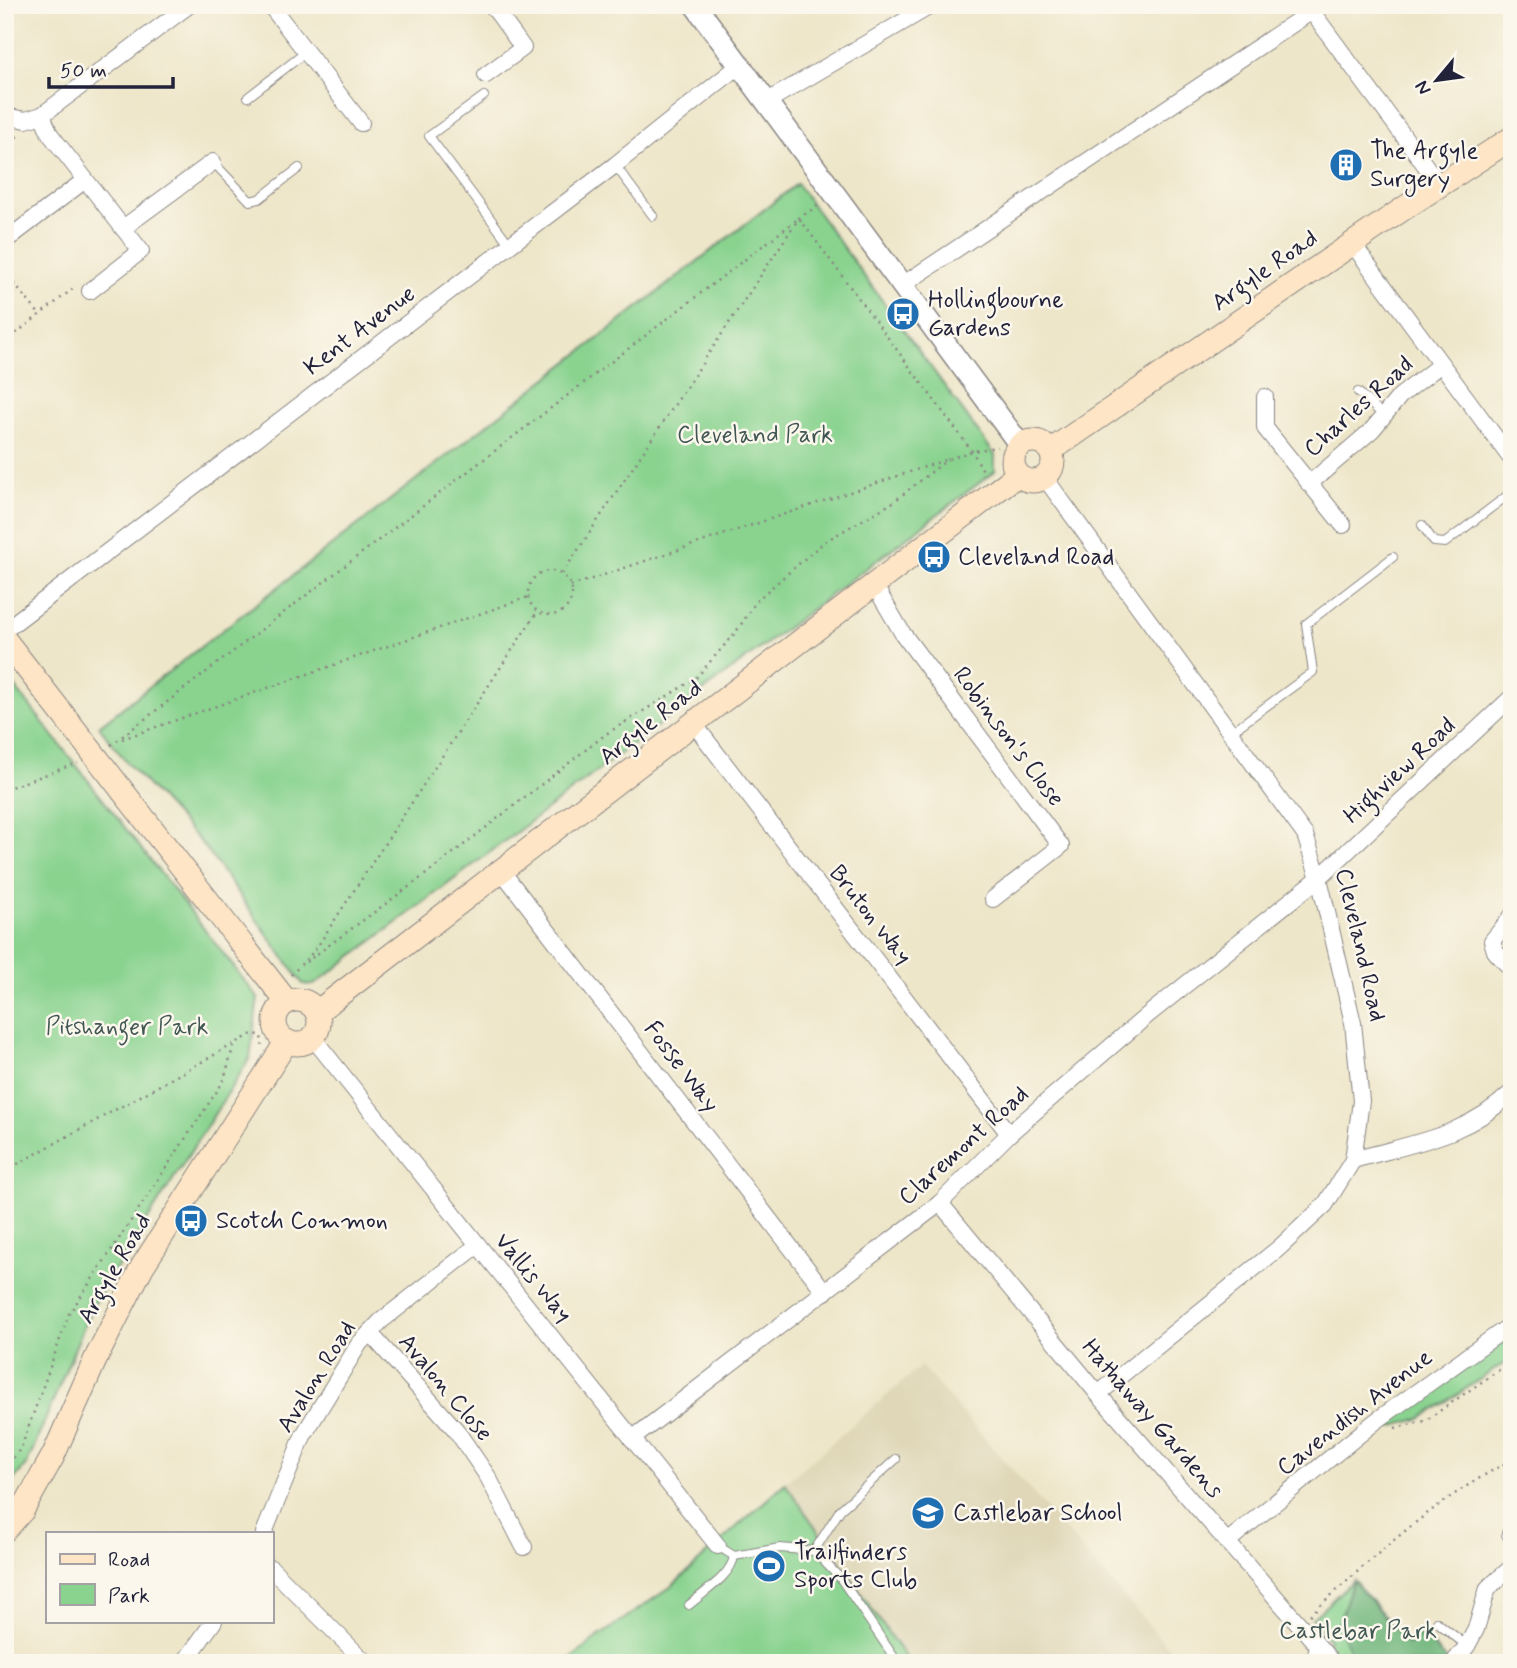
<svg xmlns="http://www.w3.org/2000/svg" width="1517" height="1668" font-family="Mynerve,sans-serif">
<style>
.built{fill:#dfd7b7}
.green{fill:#89d38f;stroke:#567a65;stroke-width:2}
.forest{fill:#6eb57a;stroke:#486c5a;stroke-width:2}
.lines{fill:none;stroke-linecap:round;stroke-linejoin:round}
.service-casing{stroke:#888482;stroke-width:10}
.minor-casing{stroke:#888482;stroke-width:18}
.tertiary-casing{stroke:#888482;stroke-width:24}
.secondary-casing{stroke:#888482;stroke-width:25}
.path{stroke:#888482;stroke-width:2.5;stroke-dasharray:2 5;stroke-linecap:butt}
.service{stroke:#fff;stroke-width:8}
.minor{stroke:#fff;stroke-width:16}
.tertiary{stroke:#fff;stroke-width:21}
.secondary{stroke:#fde5c5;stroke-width:23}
.labels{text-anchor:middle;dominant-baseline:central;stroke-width:5;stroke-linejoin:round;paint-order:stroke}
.poi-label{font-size:24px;fill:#22223b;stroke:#fbf7ec;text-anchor:start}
.street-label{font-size:24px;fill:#22223b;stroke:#fbf7ec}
.park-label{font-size:24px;fill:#415754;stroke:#fbf7ec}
</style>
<rect width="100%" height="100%" fill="#fbf7ec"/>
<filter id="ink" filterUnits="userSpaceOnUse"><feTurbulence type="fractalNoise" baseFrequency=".0143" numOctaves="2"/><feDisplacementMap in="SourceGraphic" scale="14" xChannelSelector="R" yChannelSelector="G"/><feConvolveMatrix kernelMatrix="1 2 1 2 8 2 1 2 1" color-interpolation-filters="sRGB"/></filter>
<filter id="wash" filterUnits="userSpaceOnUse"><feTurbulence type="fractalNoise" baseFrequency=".00686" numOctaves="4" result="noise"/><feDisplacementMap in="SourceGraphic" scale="28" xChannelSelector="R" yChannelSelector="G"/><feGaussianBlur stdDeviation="1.57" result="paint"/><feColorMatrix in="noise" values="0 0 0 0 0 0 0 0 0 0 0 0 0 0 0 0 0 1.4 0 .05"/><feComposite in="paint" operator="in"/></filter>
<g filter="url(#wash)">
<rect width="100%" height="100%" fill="#eee6c9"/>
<path class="built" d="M921 1366 1182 1663H909L785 1483Z"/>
<g class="green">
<path d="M797 184 995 455V471L314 985 303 984 204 846 128 764 99 726Z"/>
<path d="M5 674 258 998 250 1058 91 1309 27 1464 5 1490Z"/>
<path d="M1512 1334V1358L1422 1418 1391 1427 1386 1424Z"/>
<path d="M785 1483 909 1663H566L598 1637 672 1586Z"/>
<path d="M1353 1580 1408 1644 1421 1633 1449 1663H1318L1329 1640 1312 1619Z"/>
</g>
<path class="forest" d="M1353 1580 1408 1644 1421 1633 1449 1663H1368L1352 1656 1338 1626Z"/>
</g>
<g filter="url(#ink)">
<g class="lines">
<defs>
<g id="service">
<path d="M484 96 429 136 510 245"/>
<path d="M248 97 306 52"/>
<path d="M213 162 250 201 259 199 299 168"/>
<path d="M615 165 653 216"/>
<path d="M1358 392 1384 416"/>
<path d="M1422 525 1434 542 1445 543 1512 492"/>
<path d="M1231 732 1313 672 1306 624 1393 557"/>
<path d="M718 1546 734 1556 780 1548 814 1551 841 1579 898 1663"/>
<path d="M814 1551 840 1510 896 1459"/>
<path d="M689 1605C704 1592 732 1575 734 1556"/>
<path d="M1437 1622 1467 1646"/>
<path d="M1308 1663 1316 1644"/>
</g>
<g id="minor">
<path d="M270 5 361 123"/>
<path d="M1307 5 1439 184"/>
<path d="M486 75 523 48 492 5"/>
<path d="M766 102 932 5"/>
<path d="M42 115 50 134 123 228 213 162"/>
<path d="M5 116 26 120 42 115 189 5"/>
<path d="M5 241 85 180"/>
<path d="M1352 243 1512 460"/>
<path d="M901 286 1312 11"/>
<path d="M90 291 141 251 123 228"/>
<path d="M1265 397V428L1343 525"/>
<path d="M1045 478 1305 835 1319 878 1353 1023 1361 1101 1353 1160 1325 1205 1279 1248 1098 1394"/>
<path d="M1309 484 1372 430 1400 396 1441 364"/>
<path d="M873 583 903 634 1061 846 993 899"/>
<path d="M5 630 615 165 740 65"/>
<path d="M694 724 1009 1134"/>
<path d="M501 870 825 1292"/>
<path d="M1512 916 1492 941 1495 951 1512 970"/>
<path d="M313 1038 718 1546"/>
<path d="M1353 1160C1413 1143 1466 1137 1512 1092"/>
<path d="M940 1203 1098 1394 1333 1663"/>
<path d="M370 1333 456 1430 488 1477 524 1547"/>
<path d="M632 1439 940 1203 1009 1134 1149 1014 1319 878 1512 697"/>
<path d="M264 1533 303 1436 359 1344 381 1321 478 1245"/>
<path d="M1510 1534 1512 1536"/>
<path d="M1228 1541 1376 1421 1512 1324"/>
<path d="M271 1568 366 1663"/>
<path d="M184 1663 214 1621"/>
<path d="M1453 1663 1467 1646 1476 1629 1488 1588 1512 1567"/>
</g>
<path id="tertiary" d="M695 5 1020 445"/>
<g id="secondary">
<circle cx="1033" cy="461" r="20"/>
<path d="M1050 451 1403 209 1512 138"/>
<path d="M5 640 287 1002"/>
<circle cx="297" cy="1022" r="22"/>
<path d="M317 1012 1017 475"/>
<path d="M5 1530 22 1511 53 1456 96 1358 142 1267 287 1041"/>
</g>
</defs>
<use href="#service" class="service-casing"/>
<use href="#minor" class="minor-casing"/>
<use href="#tertiary" class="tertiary-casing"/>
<use href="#secondary" class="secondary-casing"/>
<g class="path">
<path d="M5 146 19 135"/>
<path d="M5 273 40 315"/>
<path d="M5 342 74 288"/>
<circle cx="550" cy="593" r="22"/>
<path d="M562 574 799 218 819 205"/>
<path d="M571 586 972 451 997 447"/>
<path d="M122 739 528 597"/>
<path d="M111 745 799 218 972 451 985 474"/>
<path d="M5 789 78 763"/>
<path d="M306 962 425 875 606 734 695 679 736 632 757 600 824 542 892 503 948 459"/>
<path d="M291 975 315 950 537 612"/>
<path d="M5 1171 252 1034 261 1035 262 1045"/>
<path d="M1395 1428 1425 1421 1512 1361"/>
<path d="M5 1469 21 1448 69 1314 223 1082 234 1045"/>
<path d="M1310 1615C1374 1556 1434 1500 1512 1460"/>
</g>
<use href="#service" class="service"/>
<use href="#minor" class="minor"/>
<use href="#tertiary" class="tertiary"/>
<use href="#secondary" class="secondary"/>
</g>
</g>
<defs>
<symbol id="building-disc" viewBox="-11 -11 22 22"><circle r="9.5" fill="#1f6fb2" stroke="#fbf7ec"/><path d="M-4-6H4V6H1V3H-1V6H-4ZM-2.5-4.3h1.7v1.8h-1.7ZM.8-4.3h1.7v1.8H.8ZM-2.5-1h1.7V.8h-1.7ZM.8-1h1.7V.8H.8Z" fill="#fff"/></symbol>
<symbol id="bus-disc" viewBox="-11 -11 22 22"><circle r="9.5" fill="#1f6fb2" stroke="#fbf7ec"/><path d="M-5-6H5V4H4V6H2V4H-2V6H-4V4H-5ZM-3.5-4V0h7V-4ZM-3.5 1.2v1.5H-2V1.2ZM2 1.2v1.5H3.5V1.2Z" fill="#fff"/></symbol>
<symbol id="school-disc" viewBox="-11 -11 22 22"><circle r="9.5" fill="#1f6fb2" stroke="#fbf7ec"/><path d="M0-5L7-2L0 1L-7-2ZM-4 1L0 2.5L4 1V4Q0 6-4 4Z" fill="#fff"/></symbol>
<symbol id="stadium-disc" viewBox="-11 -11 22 22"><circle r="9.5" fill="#1f6fb2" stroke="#fbf7ec"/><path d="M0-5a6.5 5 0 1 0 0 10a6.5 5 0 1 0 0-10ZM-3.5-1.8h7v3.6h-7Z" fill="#fff"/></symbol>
</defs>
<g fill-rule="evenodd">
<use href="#building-disc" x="1327" y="146" width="38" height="38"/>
<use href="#bus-disc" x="884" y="295" width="38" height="38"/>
<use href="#bus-disc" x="915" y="538" width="38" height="38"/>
<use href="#bus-disc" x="172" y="1202" width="38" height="38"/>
<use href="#school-disc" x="909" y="1494" width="38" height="38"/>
<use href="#stadium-disc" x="750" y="1547" width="38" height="38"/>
</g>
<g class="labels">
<g class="poi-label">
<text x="1370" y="151">The Argyle<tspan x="1370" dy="28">Surgery</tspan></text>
<text x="928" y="300">Hollingbourne<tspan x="928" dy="28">Gardens</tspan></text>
<text x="958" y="557">Cleveland Road</text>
<text x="216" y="1221">Scotch Common</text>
<text x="953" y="1513">Castlebar School</text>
<text x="794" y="1552">Trailfinders<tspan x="794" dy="28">Sports Club</tspan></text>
</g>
<g class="street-label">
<text transform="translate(1265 271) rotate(-35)">Argyle Road</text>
<text transform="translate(360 331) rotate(-37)">Kent Avenue</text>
<text transform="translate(1359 407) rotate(-42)">Charles Road</text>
<text transform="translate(651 723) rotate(-38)">Argyle Road</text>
<text transform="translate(1008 737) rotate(53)">Robinson's Close</text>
<text transform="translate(1400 771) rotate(-43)">Highview Road</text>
<text transform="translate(870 915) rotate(52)">Bruton Way</text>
<text transform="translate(1360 945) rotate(77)">Cleveland Road</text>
<text transform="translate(681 1067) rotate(53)">Fosse Way</text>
<text transform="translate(964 1146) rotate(-42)">Claremont Road</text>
<text transform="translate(115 1269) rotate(-60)">Argyle Road</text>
<text transform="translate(533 1278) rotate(51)">Vallis Way</text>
<text transform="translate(317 1377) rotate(-58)">Avalon Road</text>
<text transform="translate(445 1388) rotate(50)">Avalon Close</text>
<text transform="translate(1355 1413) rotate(-38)">Cavendish Avenue</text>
<text transform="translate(1152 1419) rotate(49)">Hathaway Gardens</text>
</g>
<g class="park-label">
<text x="755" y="435">Cleveland Park</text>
<text x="127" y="1027">Pitshanger Park</text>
<text x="1358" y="1631">Castlebar Park</text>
</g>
</g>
<rect width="1517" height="1668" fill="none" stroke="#fbf7ec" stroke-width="28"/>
<rect x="46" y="1532" width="228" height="91" fill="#fbf7ec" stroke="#a4a2a5" stroke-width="2"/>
<rect x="60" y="1554" width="35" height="10" fill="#fde5c5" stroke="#a4a2a5" stroke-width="2"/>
<text x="108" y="1566" font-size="21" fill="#22223b">Road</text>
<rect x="60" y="1584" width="35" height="21" fill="#89d38f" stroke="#a4a2a5" stroke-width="2"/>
<text x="108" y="1602" font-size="21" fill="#22223b">Park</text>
<g transform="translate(1437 80) rotate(241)" stroke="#fbf7ec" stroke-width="5" paint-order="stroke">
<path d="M0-5L12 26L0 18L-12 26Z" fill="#22223b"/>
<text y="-10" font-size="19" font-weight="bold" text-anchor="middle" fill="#22223b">N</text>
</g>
<path d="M49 77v10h124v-10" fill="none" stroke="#22223b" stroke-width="3.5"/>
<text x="60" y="77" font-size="21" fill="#22223b" stroke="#fbf7ec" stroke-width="5" paint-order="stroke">50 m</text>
</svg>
